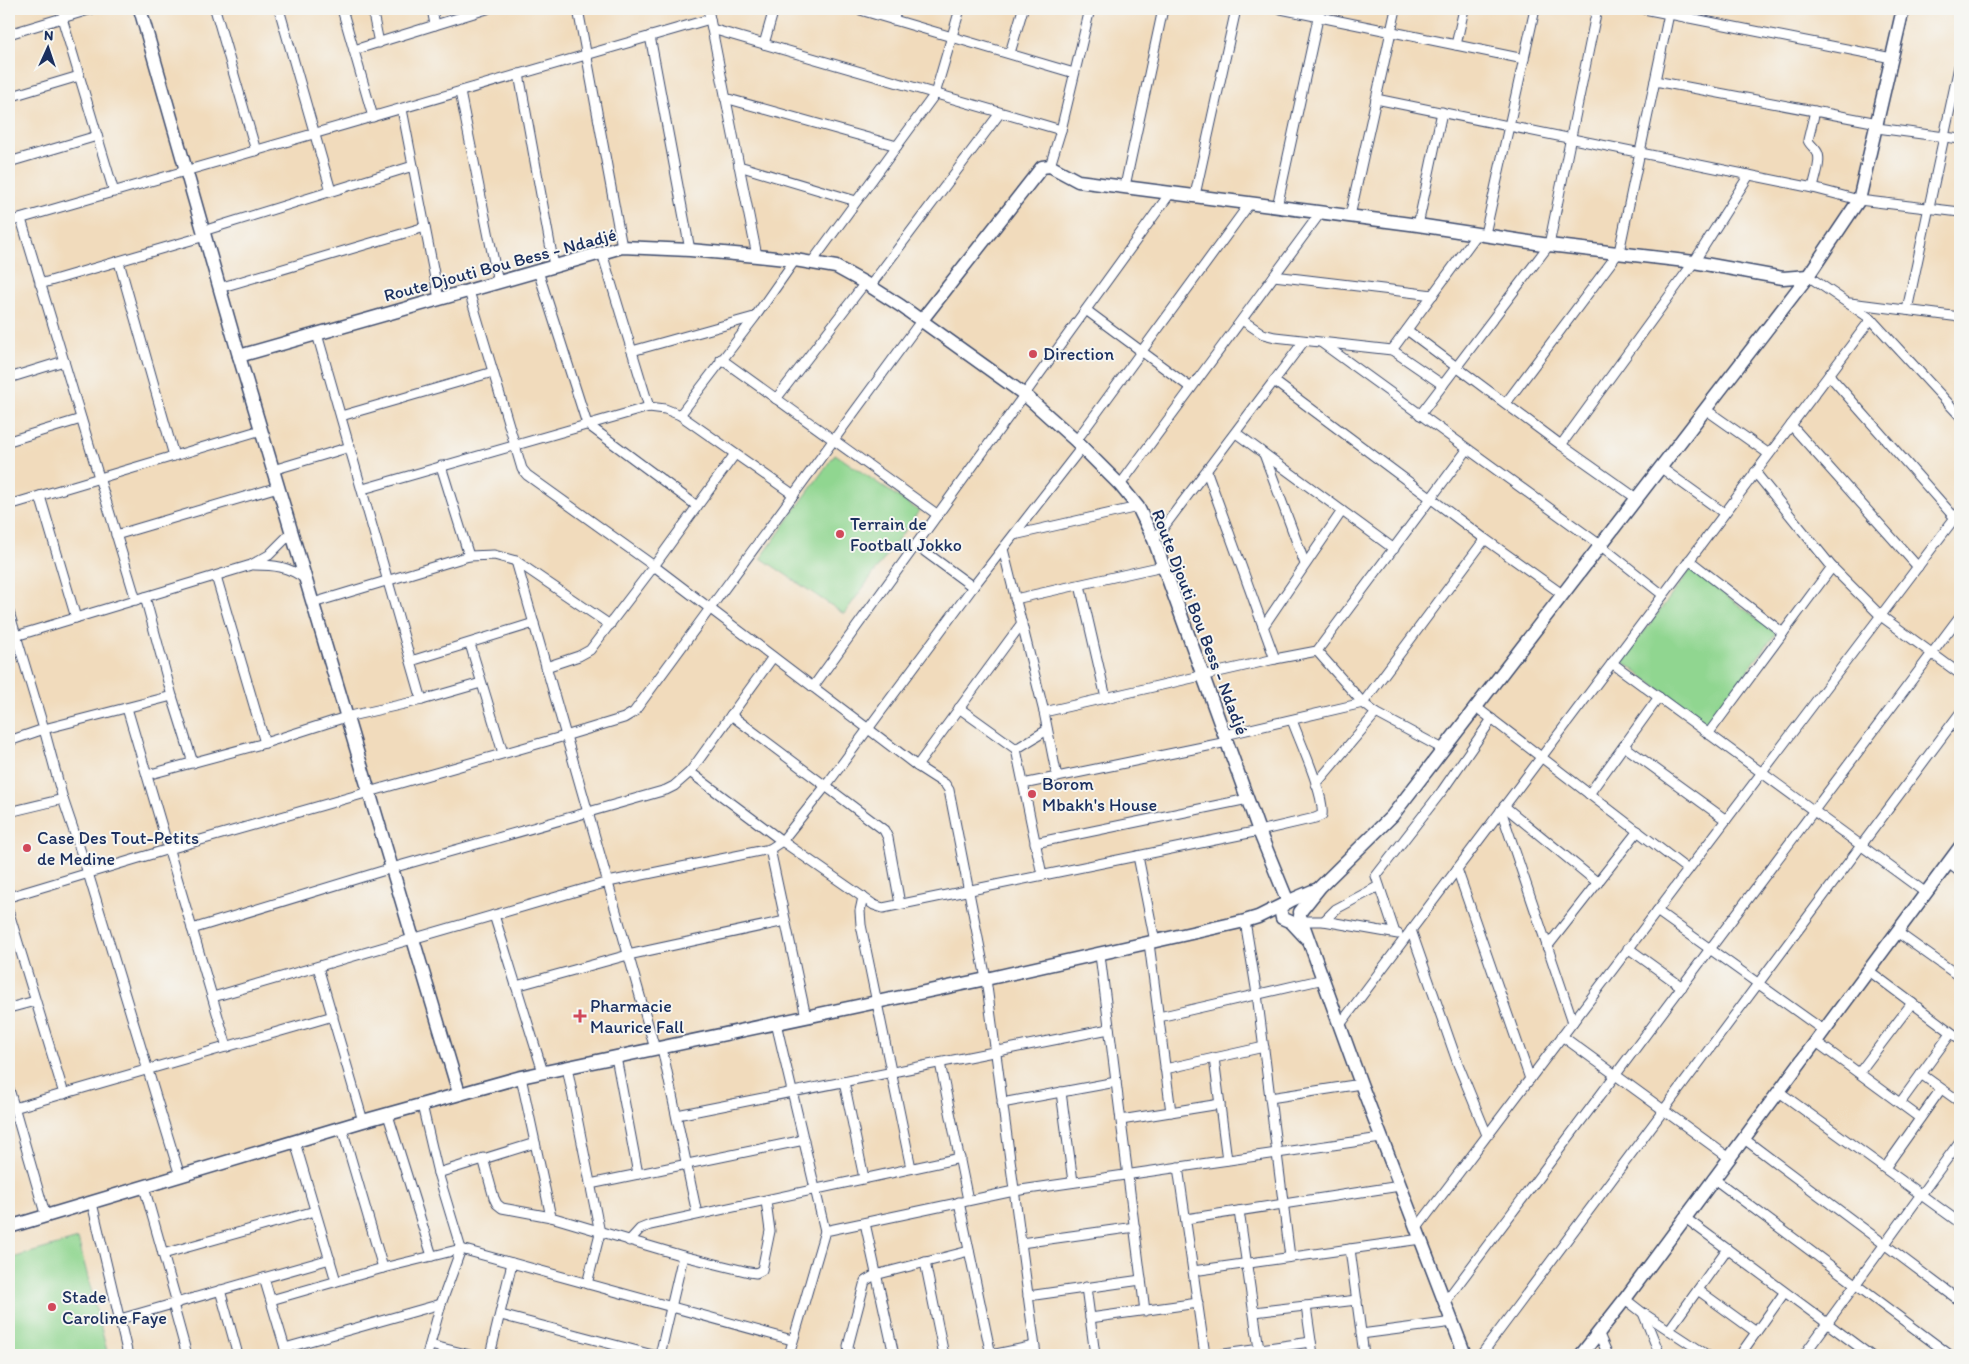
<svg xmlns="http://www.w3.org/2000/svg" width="1969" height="1364" font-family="Itim,sans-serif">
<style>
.pitch{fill:#90d690;stroke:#568277}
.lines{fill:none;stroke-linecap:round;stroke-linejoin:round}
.street-casing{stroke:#3b496c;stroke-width:11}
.secondary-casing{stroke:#3b496c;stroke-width:15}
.street{stroke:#fff;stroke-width:9}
.secondary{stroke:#fff;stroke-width:12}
.poi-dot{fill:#d1495b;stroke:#f6f6f2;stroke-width:2}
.labels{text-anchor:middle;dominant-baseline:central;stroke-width:4;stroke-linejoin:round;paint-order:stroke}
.street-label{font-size:18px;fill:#1b2f5e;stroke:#f6f6f2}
.poi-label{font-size:18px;fill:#1b2f5e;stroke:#f6f6f2;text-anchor:start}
</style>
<rect width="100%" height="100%" fill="#f6f6f2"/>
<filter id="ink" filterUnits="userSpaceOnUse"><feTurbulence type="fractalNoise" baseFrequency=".02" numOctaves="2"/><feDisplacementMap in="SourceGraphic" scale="10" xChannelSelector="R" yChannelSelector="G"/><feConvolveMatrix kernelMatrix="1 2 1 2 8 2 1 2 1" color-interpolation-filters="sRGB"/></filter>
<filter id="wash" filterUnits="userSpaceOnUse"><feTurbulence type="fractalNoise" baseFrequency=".0096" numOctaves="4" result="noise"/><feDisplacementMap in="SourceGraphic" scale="20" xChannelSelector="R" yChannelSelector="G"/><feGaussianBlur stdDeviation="1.12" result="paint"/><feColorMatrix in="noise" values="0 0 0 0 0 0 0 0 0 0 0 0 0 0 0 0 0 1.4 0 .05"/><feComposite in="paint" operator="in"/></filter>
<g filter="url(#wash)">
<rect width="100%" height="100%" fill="#f1dbbc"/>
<g class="pitch">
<path d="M835 454 919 511 844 614 761 558Z"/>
<path d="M1691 569 1776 633 1707 725 1622 661Z"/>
<path d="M78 1239 108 1355H9V1259Z"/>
</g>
</g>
<g filter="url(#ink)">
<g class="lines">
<defs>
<g id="street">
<path d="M215 9 256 151"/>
<path d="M279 9 331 191"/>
<path d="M342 9 373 117"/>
<path d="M372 9 379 43"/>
<path d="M432 9 435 25"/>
<path d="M578 9 622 247"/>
<path d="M708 9 757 256"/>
<path d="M857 9 1074 73"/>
<path d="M1281 9 1524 59"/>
<path d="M1644 9 1892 58"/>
<path d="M62 18 114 192"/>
<path d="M893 20 897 9"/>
<path d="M712 29 1061 130"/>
<path d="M9 34 92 9"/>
<path d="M650 36 690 250"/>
<path d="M764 44 774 9"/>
<path d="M1456 45 1464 9"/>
<path d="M354 50 487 9"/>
<path d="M1010 53 1023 9"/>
<path d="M519 74 554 266"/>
<path d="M1655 81 1878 123"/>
<path d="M460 92 498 282"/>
<path d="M9 97 79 76"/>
<path d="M725 98 897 146"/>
<path d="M1376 99 1813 188 1859 200 1960 212"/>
<path d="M402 109 439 299"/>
<path d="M1877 128 1960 139"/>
<path d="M9 162 97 136"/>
<path d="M739 166 856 201"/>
<path d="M1050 166 1061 130 1090 9"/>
<path d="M1125 186 1163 9"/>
<path d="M1813 188C1815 178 1821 162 1818 154 1816 148 1810 146 1808 140L1815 111"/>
<path d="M1195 195 1236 9"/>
<path d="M1277 207 1320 9"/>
<path d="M1350 216 1396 9"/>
<path d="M21 219 136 600"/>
<path d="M9 222 710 19"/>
<path d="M1418 225 1442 112"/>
<path d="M203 231 413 166"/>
<path d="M1485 234 1535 9"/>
<path d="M602 253 649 407"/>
<path d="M119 262 174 456"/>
<path d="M812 262 935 94 960 9"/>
<path d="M538 271 587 424 697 506"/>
<path d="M1274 276 1433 295"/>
<path d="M1808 276 1871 319 1960 416"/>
<path d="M40 284 205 236"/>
<path d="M870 286 1000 113"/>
<path d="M219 288 425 227"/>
<path d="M469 291 522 469 527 475 654 566 917 766 945 784 949 790 986 979 1036 1355"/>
<path d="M1850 303 1960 317"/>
<path d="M1086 310 1191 388"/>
<path d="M1907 310 1960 62"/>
<path d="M1242 320 1263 334 1275 337 1392 350 1443 385"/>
<path d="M1407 330 1561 445 1636 498"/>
<path d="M317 334 422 700"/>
<path d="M1322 343 1600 545 1663 595"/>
<path d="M1392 350 1478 233"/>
<path d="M632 351 754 317"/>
<path d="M721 359 938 515"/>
<path d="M1829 375 1955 518"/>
<path d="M9 378 64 361"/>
<path d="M1274 381 1485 539 1562 594"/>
<path d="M776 399 865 283"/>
<path d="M1506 403 1619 252 1670 9"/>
<path d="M1705 409 1769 454"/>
<path d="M680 415 755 317 795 260"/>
<path d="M1420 415 1549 245 1597 9"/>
<path d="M341 416 493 372"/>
<path d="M1791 425 1918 567"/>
<path d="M1236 433 1394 549"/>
<path d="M9 441 81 419"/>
<path d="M1076 441 1250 203"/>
<path d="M1561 445 1694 262 1749 175"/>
<path d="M1264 454 1305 564"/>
<path d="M441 466 469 556"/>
<path d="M1660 467 1724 513"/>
<path d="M273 470 350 447"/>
<path d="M1207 472 1275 659"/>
<path d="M1755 472 1832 567 1881 616 1960 674"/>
<path d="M1120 485 1321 212"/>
<path d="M363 489 649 407 665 409 680 415 794 495"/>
<path d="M40 496 76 618"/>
<path d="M9 505 261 430"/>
<path d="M116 535 278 487"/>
<path d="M1014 535 1138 507"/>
<path d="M1154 540 1304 341"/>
<path d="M916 545 973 587"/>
<path d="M1003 549 1044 712 1057 777"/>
<path d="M1689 560 1783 633"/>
<path d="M516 561C563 724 609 886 655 1049"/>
<path d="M254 565C274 565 288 566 305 579"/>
<path d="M216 576 265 743"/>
<path d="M1080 585 1106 698"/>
<path d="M145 597 172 696 193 763"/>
<path d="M1015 599 1163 566"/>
<path d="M313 603 469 556 494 555 516 561 610 625"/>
<path d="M9 612 44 729 63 799 88 873 180 1176"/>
<path d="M1263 627 1342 511"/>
<path d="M9 638 251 565 269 555 291 533"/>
<path d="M470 644 503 753"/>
<path d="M1317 651 1363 703 1376 713 1443 749"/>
<path d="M411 661 534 623"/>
<path d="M1612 663 1926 893"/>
<path d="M546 667 579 656 590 650 654 566 735 454"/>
<path d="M813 687 1171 192"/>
<path d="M1476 707 1688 870"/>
<path d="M127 708 227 1047"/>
<path d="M959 708 1016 749 1042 875"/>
<path d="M1044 712 1275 659 1317 651 1467 450"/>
<path d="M731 715 884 830 888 838 900 904"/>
<path d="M1708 734 1832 567"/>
<path d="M1225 735 1363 703 1485 539"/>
<path d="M9 741 44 729 172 696"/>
<path d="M1624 746 1726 820"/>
<path d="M1016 749 1047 730"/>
<path d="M917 766 1022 623"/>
<path d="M690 772 782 841 874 905 883 908 1259 831 1315 818 1322 815C1325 795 1299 740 1292 720"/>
<path d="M147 775 265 743 346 717 422 700 481 683"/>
<path d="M1023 784 1227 742"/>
<path d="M1316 784 1376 713"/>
<path d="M1589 794 1659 697"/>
<path d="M1504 806 1598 883"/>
<path d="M1501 810 1573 1022"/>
<path d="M9 812 63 799"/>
<path d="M1035 843 1248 799"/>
<path d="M770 849 806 1017"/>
<path d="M1138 856 1155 942"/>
<path d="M1948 863 1960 872"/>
<path d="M1457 869 1530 1079"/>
<path d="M9 897 169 849 565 736 624 718 634 712 921 321"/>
<path d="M863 897 860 911 861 925 911 1168"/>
<path d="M1657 911 1823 1030"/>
<path d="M9 913 64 1094"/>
<path d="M494 915 543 1072"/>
<path d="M1245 921 1257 994 1290 1257"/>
<path d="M1302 921H1324L1398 934"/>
<path d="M1324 921 1336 909 1379 886"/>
<path d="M192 929 392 868 666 790 674 786 690 772 773 657"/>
<path d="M1411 930 1458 1064 1487 1135"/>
<path d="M1897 932 1960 977"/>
<path d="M1395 933 1376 876 1442 791 1492 719"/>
<path d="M1149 943 1171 1112"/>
<path d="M1547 947 1638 831"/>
<path d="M1628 948 1682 987"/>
<path d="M1100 955 1145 1311"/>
<path d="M318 967 363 1121"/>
<path d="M1868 970 1960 1039"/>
<path d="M516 986 628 955 785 921"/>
<path d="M213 997 608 882 770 849 782 841 825 787 973 587 1082 447"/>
<path d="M9 1008 35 1001"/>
<path d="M1159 1017 1324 979"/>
<path d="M776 1023 825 1231 789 1355"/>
<path d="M1339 1026 1871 319"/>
<path d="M1562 1036 1728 1157"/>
<path d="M1815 1041 1920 1118"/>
<path d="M662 1048 697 1214"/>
<path d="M616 1057 638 1174"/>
<path d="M1214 1058 1227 1160"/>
<path d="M940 1063 968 1200"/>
<path d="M567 1067 600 1233 587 1284"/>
<path d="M1165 1069 1264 1047"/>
<path d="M1859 1073 1912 1003"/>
<path d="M1921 1074 1960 1102"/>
<path d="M521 1077 551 1217"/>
<path d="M844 1082 864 1178"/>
<path d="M9 1089 46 1217"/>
<path d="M1778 1091 1960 1223"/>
<path d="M1061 1092 1073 1182"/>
<path d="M1270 1098 1361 1084"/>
<path d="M1002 1103 1116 1082"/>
<path d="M1900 1103 1951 1033"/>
<path d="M422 1105 438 1173 461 1249 441 1304 427 1355"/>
<path d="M14 1108 333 1016"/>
<path d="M388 1115 432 1256"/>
<path d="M677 1115 1109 1029"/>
<path d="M1121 1120 1220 1104"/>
<path d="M342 1128 383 1268"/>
<path d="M1743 1138 1960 1301"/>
<path d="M295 1142 336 1281"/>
<path d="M483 1158 494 1198 497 1204 502 1208 551 1217 683 1256 749 1272 756 1273 762 1270 770 1231 766 1201"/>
<path d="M1178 1167 1205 1355"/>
<path d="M1885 1168 1941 1089"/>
<path d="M438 1173 535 1143"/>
<path d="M1713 1178 1950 1355"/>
<path d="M590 1184 804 1140"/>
<path d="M144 1187 177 1303"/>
<path d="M959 1202 991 1355"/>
<path d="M92 1203 128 1355"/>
<path d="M1239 1211 1259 1349"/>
<path d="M1684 1217 1870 1355"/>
<path d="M1186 1219 1400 1186"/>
<path d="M865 1223 894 1355"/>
<path d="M1417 1228 1960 511"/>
<path d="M825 1231 1014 1191 1381 1138"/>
<path d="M629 1241 640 1229 650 1225 960 1158"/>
<path d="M1021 1243 1135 1227"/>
<path d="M1350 1249 1364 1355"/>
<path d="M163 1254 315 1211"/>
<path d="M925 1262 944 1355"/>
<path d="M1193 1271 1421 1239"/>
<path d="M264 1278 287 1355"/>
<path d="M1086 1287 1095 1355"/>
<path d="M220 1290 238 1355"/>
<path d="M1698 1290 1756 1332"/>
<path d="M1028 1296 1141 1280"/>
<path d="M1625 1299 1643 1313 1660 1355"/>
<path d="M271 1300 383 1268 461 1249 792 1340"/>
<path d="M1445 1302 1960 616"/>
<path d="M173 1304 187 1355"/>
<path d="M1306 1306 1313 1355"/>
<path d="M1254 1312 1357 1300"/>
<path d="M1643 1313 1707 1355"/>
<path d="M501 1315 653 1355"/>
<path d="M1090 1318 1198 1303"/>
<path d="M120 1319 330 1259"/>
<path d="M1669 1330 1727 1249"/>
<path d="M1598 1332 1608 1355"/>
<path d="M1361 1334 1453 1322"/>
<path d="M430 1345 470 1355"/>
<path d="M285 1348 441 1304"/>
<path d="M490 1355 512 1263"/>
<path d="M660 1355 683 1256"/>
<path d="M849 1355 848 1346 865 1281 875 1275 969 1251"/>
<path d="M991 1355 1034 1346"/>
<path d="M1217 1355 1311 1342"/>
<path d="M1481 1355 1960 713"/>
<path d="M1740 1355 1784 1293"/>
<path d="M1804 1355 1960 1141"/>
</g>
<g id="secondary">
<path d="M140 9 239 356 622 247 690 250 757 256 795 260 836 267 865 283 901 306 1025 395 1076 441 1120 485 1138 507 1154 540 1259 831 1288 902"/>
<path d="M921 321 1042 167 1050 166 1078 181 1418 225 1549 245 1694 262 1783 278 1808 276"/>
<path d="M239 356 459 1093"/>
<path d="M1300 912 1320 887 1392 816 1808 276 1859 200 1903 9"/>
<path d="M1300 916 1361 1084 1465 1355"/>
<path d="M1305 937 1291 922 1282 918 1280 908C1284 902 1306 894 1315 890"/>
<path d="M9 1227 363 1121 521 1077 986 979 1245 921 1258 917 1282 905"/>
<path d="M1581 1355 1625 1299 1960 847"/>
</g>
</defs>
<use href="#street" class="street-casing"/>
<use href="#secondary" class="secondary-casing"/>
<use href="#street" class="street"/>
<use href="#secondary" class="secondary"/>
</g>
</g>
<g class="poi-dot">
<circle cx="1033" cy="354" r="5"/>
<circle cx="840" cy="534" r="5"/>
<circle cx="1032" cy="794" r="5"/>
<circle cx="27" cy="848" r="5"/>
<path d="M577.5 1008.5h5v5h5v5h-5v5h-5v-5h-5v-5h5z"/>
<circle cx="52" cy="1307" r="5"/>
</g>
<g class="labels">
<g class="street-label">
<text transform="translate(500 265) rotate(-15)">Route Djouti Bou Bess - Ndadjé</text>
<text transform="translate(1200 622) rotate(69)">Route Djouti Bou Bess - Ndadjé</text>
</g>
<g class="poi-label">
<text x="1043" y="354">Direction</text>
<text x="850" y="524">Terrain de<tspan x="850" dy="21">Football Jokko</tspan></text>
<text x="1042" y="784">Borom<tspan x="1042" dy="21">Mbakh's House</tspan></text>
<text x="37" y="838">Case Des Tout-Petits<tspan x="37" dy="21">de Medine</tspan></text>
<text x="590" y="1006">Pharmacie<tspan x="590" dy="21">Maurice Fall</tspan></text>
<text x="62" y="1297">Stade<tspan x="62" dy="21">Caroline Faye</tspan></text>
</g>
</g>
<rect width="1969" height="1364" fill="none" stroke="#f6f6f2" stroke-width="30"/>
<g transform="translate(48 48) rotate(3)" stroke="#f6f6f2" stroke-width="4" paint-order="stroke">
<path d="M0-4L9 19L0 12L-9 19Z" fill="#1b2f5e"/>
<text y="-8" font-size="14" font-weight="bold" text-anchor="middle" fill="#1b2f5e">N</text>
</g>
</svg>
